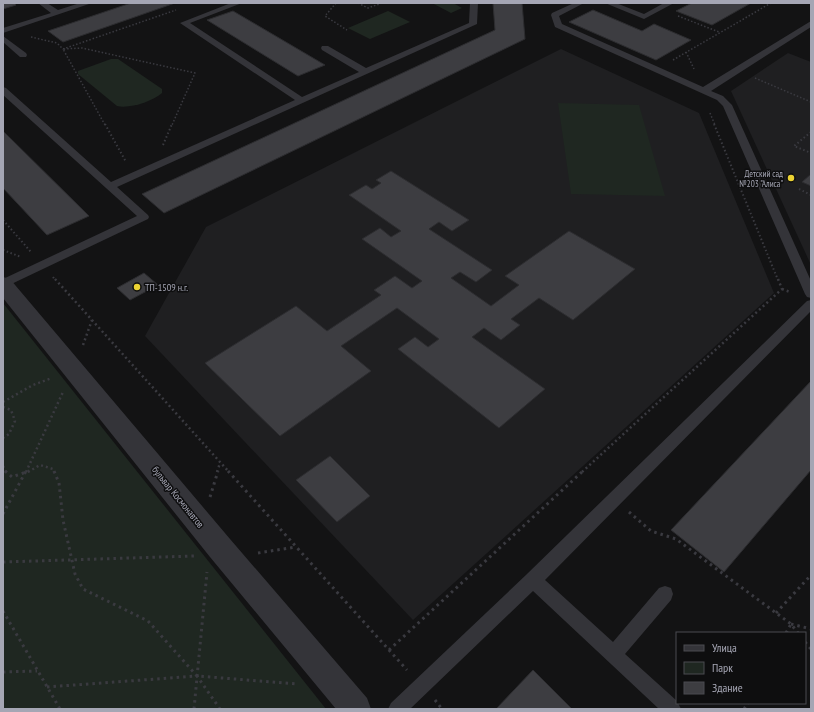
<svg xmlns="http://www.w3.org/2000/svg" width="814" height="712" font-family="'PT Sans Narrow',sans-serif">
<style>
.built{fill:#1f1f21}
.green{fill:#1f2721}
.building{fill:#3d3d41;stroke:#2d2d30}
.lines{fill:none;stroke-linecap:round;stroke-linejoin:round}
.path-far3{stroke:#3a3a40;stroke-width:1.5;stroke-dasharray:1.5 2;stroke-linecap:butt}
.path-far2{stroke:#3a3a40;stroke-width:2;stroke-dasharray:1.5 2.5;stroke-linecap:butt}
.path-far1{stroke:#3a3a40;stroke-width:2.5;stroke-dasharray:2 3;stroke-linecap:butt}
.path{stroke:#3a3a40;stroke-width:3;stroke-dasharray:2.5 4;stroke-linecap:butt}
.service{fill:#343439;fill-rule:evenodd}
.minor{fill:#343439;fill-rule:evenodd}
.poi-dot{fill:#ecd333;stroke:#0e0e0f;stroke-width:1.5}
.labels{text-anchor:middle;dominant-baseline:central;stroke-width:3;stroke-linejoin:round;paint-order:stroke}
.far-poi-label{font-size:9px;fill:#a5a6b4;stroke:#0e0e0f;text-anchor:end}
.poi-label{font-size:10px;fill:#a5a6b4;stroke:#0e0e0f;text-anchor:start}
.street-label{font-size:10px;fill:#a5a6b4;stroke:#0e0e0f}
</style>
<rect width="100%" height="100%" fill="#131314"/>
<g class="built">
<path d="M561 49 699 113 774 293 413 620 145 336 206 227Z"/>
<path d="M788 53 811 62V265L731 91Z"/>
</g>
<g class="green">
<path d="M432 3H453L462 8 451 13Z"/>
<path d="M388 11 410 22 370 39 348 28Z"/>
<path d="M111 59H118L162 89V93C153 101 130 109 117 106L78 74V71Z"/>
<path d="M558 103 639 105 665 196 571 194Z"/>
<path d="M3 303 326 709H3Z"/>
</g>
<g class="building">
<path d="M3 3H14L16 5 3 9Z"/>
<path d="M131 3H175L63 42 48 31Z"/>
<path d="M493 3H522L525 39 164 213 142 194 495 30Z"/>
<path d="M692 3H751L712 25 676 11Z"/>
<path d="M593 10 642 31 654 24 691 40 656 60 569 22Z"/>
<path d="M233 11 325 65 298 76 207 20Z"/>
<path d="M3 131 89 216 47 235 3 188Z"/>
<path d="M391 171 469 220 452 231 439 222 429 229 492 270 476 282 460 272 451 278 491 306 519 285 505 276 569 231 635 269 573 320 539 298 511 319 520 325 501 340 484 328 472 337 545 389 499 428 398 349 415 337 428 347 439 339 397 308 341 346 371 371 280 436 205 363 296 306 327 331 381 295 374 290 395 276 412 288 422 281 362 239 380 228 391 237 401 231 349 195 366 185 372 189 381 183 376 180Z"/>
<path d="M811 174V186L802 182Z"/>
<path d="M144 273 158 285 130 300 117 288Z"/>
<path d="M811 381V470L724 572 671 530Z"/>
<path d="M330 456 370 496 337 522 296 480Z"/>
<path d="M533 670 572 709H496Z"/>
</g>
<g class="lines">
<g class="path-far3">
<path d="M336 3 325 16 347 30"/>
<path d="M358 3 368 8 382 3"/>
<path d="M678 16 719 32"/>
<path d="M31 37 57 43 63 49 176 10"/>
<path d="M686 52 694 69"/>
<path d="M673 60 771 3"/>
<path d="M755 78 811 102"/>
<path d="M710 113 715 125"/>
<path d="M105 125 63 49 82 48 195 73 172 125"/>
</g>
<g class="path-far2">
<path d="M105 124 126 162"/>
<path d="M714 124 778 280"/>
<path d="M811 132 794 146 811 153"/>
<path d="M163 145 172 124"/>
<path d="M799 189 811 195"/>
<path d="M3 220 31 252"/>
<path d="M3 250 21 257"/>
<path d="M53 277 55 280"/>
</g>
<g class="path-far1">
<path d="M55 279 229 472"/>
<path d="M782 289 790 292"/>
<path d="M83 345 92 320"/>
<path d="M3 402 33 385 52 378"/>
<path d="M3 407 11 410 15 421 9 434 3 438"/>
<path d="M3 466 6 472"/>
<path d="M26 472 63 392"/>
<path d="M28 472 40 465 53 469 54 472"/>
<path d="M217 472 220 463"/>
<path d="M582 472 782 289 778 279"/>
</g>
<g class="path">
<path d="M5 471 12 477 29 471"/>
<path d="M54 471 59 483 63 520 75 574 83 589 148 621 197 676 298 684"/>
<path d="M228 471 407 670"/>
<path d="M210 497 218 471"/>
<path d="M629 512 651 531 676 539 791 624 798 633"/>
<path d="M3 514 26 471"/>
<path d="M258 553 296 547"/>
<path d="M3 562 194 556"/>
<path d="M3 611 60 709"/>
<path d="M776 613 811 575"/>
<path d="M791 624 811 629"/>
<path d="M786 633 791 624"/>
<path d="M805 642 811 649"/>
<path d="M389 650 583 471"/>
<path d="M3 672 37 671"/>
<path d="M47 687 197 676 220 709"/>
<path d="M435 700 442 709"/>
<path d="M194 709 207 572"/>
<path d="M744 709 748 703"/>
</g>
<g class="service">
<path d="M38 3H47L58 10 80 3H92L3 33V28L51 13Z"/>
<path d="M231 3H242L190 23 302 97 359 72 322 50 321 48 322 46H328L366 68 469 23 470 3H478L477 24 117 187 148 215 149 217 148 219 3 288V279L137 216 3 95V87L6 88 111 182 295 100 180 23Z"/>
<path d="M574 3H584L559 16 562 24 703 87 811 21V27L711 91 723 96 732 105 811 281V298L807 297 805 294 723 106 717 100 555 27 551 15 552 13Z"/>
<path d="M605 3H616L644 14 664 3H674L644 19Z"/>
<path d="M3 36 26 53 27 55 26 57H20L3 42Z"/>
<path d="M811 300V311L545 580 613 642 659 588 665 586 671 588 673 594 671 600 625 654 677 701 681 709H659L533 591 410 709H388L391 703 527 574 807 301Z"/>
</g>
<path class="minor" d="M3 277 10 279 230 539 367 698 371 709H336L210 557 3 298Z"/>
</g>
<g class="poi-dot">
<circle cx="791" cy="178" r="4"/>
<circle cx="137" cy="287" r="4"/>
</g>
<g class="labels">
<g class="far-poi-label">
<text x="783" y="173">Детский сад<tspan x="783" dy="10">№203 "Алиса"</tspan></text>
</g>
<g class="poi-label">
<text x="145" y="287">ТП-1509 н.г.</text>
</g>
<g class="street-label">
<text transform="translate(178 497) rotate(51)">бульвар Космонавтов</text>
</g>
</g>
<rect width="814" height="712" fill="none" stroke="#a5a6b4" stroke-width="8"/>
<rect x="676" y="632" width="130" height="72" fill="#0e0e0f" stroke="#4a4b51"/>
<rect x="684" y="645" width="20" height="6" fill="#343439" stroke="#4a4b51"/>
<text x="712" y="652" font-size="12" fill="#a5a6b4">Улица</text>
<rect x="684" y="662" width="20" height="12" fill="#1f2721" stroke="#4a4b51"/>
<text x="712" y="672" font-size="12" fill="#a5a6b4">Парк</text>
<rect x="684" y="682" width="20" height="12" fill="#3d3d41" stroke="#4a4b51"/>
<text x="712" y="692" font-size="12" fill="#a5a6b4">Здание</text>
</svg>
